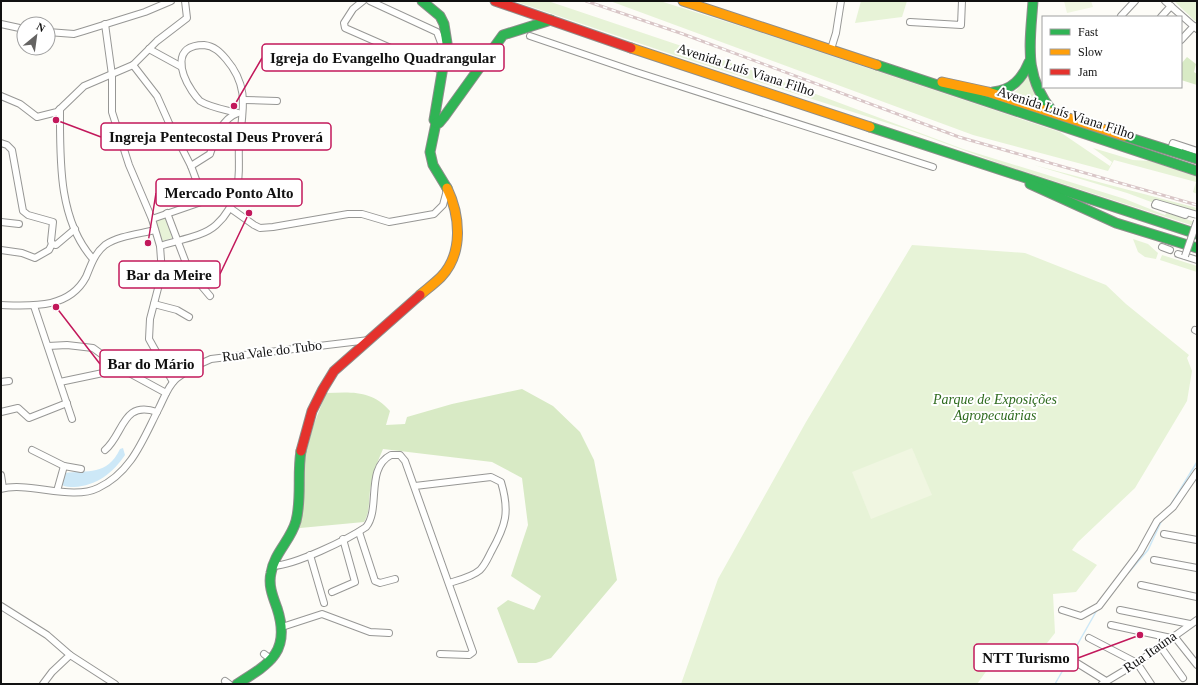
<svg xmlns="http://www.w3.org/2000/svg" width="1198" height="685" font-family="Georgia,serif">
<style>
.green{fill:#e7f3d7}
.forest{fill:#d8eac5}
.pitch{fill:#f0f6e1}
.water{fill:#cde8f7}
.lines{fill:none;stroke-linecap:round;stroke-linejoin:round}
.stream{stroke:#cde8f7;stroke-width:1.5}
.street-casing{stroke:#979795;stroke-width:8}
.fast-casing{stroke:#8e8d8b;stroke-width:11}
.slow-casing{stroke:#8e8d8b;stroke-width:11}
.jam-casing{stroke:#8e8d8b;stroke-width:11}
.street{stroke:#fffffe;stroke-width:6}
.fast{stroke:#30b455;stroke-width:9}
.slow{stroke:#ff9f0a;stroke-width:9}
.jam{stroke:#e5322d;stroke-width:9}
.rail-casing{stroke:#d9c6c7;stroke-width:3}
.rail{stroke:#fff;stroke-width:1.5;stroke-dasharray:4.5;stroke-linecap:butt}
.street-bridge-casing{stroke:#979795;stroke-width:8;stroke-linecap:butt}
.street-bridge{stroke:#fffffe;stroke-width:6}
.labels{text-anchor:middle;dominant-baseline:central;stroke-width:4;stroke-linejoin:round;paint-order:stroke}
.street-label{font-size:14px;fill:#111;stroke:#fff}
.park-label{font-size:14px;font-style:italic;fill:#2f6b1f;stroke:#fff}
.leader{fill:none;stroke:#c2185b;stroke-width:1.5}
.callout-dot{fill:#c2185b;stroke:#fff;stroke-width:1.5}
.callout{fill:#fff;stroke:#c2185b;stroke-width:1.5}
.callout-label{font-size:15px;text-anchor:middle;font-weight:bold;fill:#111}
</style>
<rect width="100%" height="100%" fill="#fdfcf7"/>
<g class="green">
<path d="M514 1H548L735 64 963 149 1125 199 1165 215 1167 212 1197 223V227L1004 165 906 129 674 55Z"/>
<path d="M610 1H660L759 32 1060 132 1110 166 1112 162 1093 148 1133 160 1150 161 1197 177V194L1193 192 1196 182 1114 160 1108 171 973 135Z"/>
<path d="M861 1H907L902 17 855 23Z"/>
<path d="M1174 1H1197V22L1194 20Z"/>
<path d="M1029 75 1045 108 1007 95 1016 91Z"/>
<path d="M1034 165 1197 208V219L1127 193Z"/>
<path d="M166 216 172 238 160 242 154 220Z"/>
<path d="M1133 239 1148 244 1158 253 1156 259 1145 257 1138 252Z"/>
<path d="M912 245 1025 253 1106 285 1126 304 1189 355 1187 358 1192 371 1187 401 1135 488 1078 542 1072 550 1097 565 1076 592 1053 594 1055 633 1028 667 1001 651 977 684H681L718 579 806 422Z"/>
<path d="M1162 255 1197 266V272L1160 260Z"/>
</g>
<g class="forest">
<path d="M1187 57 1196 64 1194 72 1197 74V85L1181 80V64Z"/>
<path d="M522 389 553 406 580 432 594 460 617 580 551 658 536 663H518L497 608 508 600 534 610 541 596 511 576 528 525 522 478 492 462 383 449C378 461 373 472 371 485 368 497 371 511 364 522L300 528 304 459 314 424 326 393C352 392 372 390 390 411L386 425 405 424 407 417 452 404Z"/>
</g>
<g class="pitch">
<path d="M1064 1H1091L1093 7 1067 13Z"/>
<path d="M912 448 932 495 871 519 852 472Z"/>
</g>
<path class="water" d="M123 448 125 455C113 473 96 486 74 487 69 487 66 487 62 485L64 473C88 470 107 476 120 449Z"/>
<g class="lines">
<g class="stream">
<path d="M1170 506 1197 462"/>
<path d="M1129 572 1148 550 1161 522"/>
<path d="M1055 684 1097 610"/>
</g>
<defs>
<g id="street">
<path d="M363 1 353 9 344 23 345 28 443 71"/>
<path d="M370 1 437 32 444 51 436 68"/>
<path d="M1165 1 1197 29"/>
<path d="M1121 16 1135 1"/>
<path d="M1161 17 1171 6"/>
<path d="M910 22 961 25 962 1"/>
<path d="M1 24 24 29"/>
<path d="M105 24 112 75V112L129 165 152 219 160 246 162 273 150 319 149 339 173 382"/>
<path d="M48 32 74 34 84 31 145 12 171 1"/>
<path d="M530 36 636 72 933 167"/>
<path d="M1181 40 1194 26"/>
<path d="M149 49 180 66"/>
<path d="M831 49 836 33 841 1"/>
<path d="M133 65 157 96 169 123 191 166 204 201 152 219"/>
<path d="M1 96 20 104 37 117 57 112 84 86 133 65 157 41 187 18 185 1"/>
<path d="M244 100 277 101"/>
<path d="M60 109C60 159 58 220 93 259"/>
<path d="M1 143 7 145 12 150 23 211 28 215 53 222 51 241 52 244 56 245 75 229"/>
<path d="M1179 149 1172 146 1173 143 1197 151"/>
<path d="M191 166 210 154C215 139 221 119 238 113"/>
<path d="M1166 207 1185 213V215L1155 205 1156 203 1197 215"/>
<path d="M230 208 254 225 260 228 273 227 348 214H362L389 222 434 214 443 205 447 190"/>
<path d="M167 213 189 271 210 296"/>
<path d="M1 222 19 224"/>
<path d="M160 246C177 240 203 237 216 225 226 216 233 204 236 191 241 176 238 161 239 146 242 112 251 88 226 59 220 52 214 46 204 45 172 45 180 73 192 91 194 94 197 98 200 101 209 107 226 110 237 113"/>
<path d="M1162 247 1170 250"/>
<path d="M1 250 22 253 35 258 49 250 52 244"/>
<path d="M1178 254 1197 260"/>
<path d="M154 304 177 310 189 317"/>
<path d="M1 305C32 306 69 309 86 277 91 265 94 254 105 245 118 236 139 234 155 230"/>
<path d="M34 306 72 419"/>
<path d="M1195 330 1197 331"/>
<path d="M48 346 67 345 93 348 122 369 166 393"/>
<path d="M1 382 9 381"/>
<path d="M60 382 122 369"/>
<path d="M1 412 18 408 29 418 67 403"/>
<path d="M32 450 64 466 81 469"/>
<path d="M105 450C124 434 122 400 157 412"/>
<path d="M1 475 3 488"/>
<path d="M415 486 491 477 501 482C510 512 506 525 491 552 488 558 485 565 480 570 472 577 459 580 449 583"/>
<path d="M1 489C27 481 72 501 98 488 132 472 143 439 159 408 164 398 168 386 176 379 186 371 199 364 211 359L369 340"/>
<path d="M57 491 64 466"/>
<path d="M359 532 375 581 380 583 395 579"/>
<path d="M1164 534 1197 540"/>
<path d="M310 555 324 603"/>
<path d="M1154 560 1197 568"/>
<path d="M273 566C295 565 347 540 366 527 381 509 365 468 391 455H400L405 461 473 652 469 655 440 654"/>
<path d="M1141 585 1197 597"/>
<path d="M332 592 355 582 343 539"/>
<path d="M1 606 47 635 70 655 52 672 43 684"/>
<path d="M1062 610 1081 616 1099 606 1140 552 1157 521 1173 507 1197 472"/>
<path d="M1120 610 1190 624"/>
<path d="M1111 625 1171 638"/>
<path d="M282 627 322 614 370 632 389 633"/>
<path d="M1174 636 1197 665"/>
<path d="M1089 638 1137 663 1151 684"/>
<path d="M1160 646 1183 678"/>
<path d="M264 654 272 660"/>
<path d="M70 655 115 684"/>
<path d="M1077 663 1106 681"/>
<path d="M225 681 229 684"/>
<path d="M1102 684 1137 663 1197 620"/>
</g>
<g id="fast">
<path d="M422 1 440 16 444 24 447 43 434 120 436 123 430 152 433 165 447 188"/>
<path d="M1033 1C1030 44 1023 76 1053 112"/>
<path d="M877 65 1197 171"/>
<path d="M993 92C1012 90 1022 79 1029 62"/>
<path d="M436 123H439L444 117 503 35 551 20"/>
<path d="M870 127 1197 234"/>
<path d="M1124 136 1197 159"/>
<path d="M1030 184 1116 223 1197 248"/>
<path d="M237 684C271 663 291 651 277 608 273 597 268 585 271 573 274 553 291 540 296 521 302 498 297 474 301 451"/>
</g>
<g id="slow">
<path d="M683 1 877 65"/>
<path d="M631 48 870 127"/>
<path d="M942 82 988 92 1124 136"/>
<path d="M420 295C427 289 435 283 441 277 464 253 460 215 447 188"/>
</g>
<g id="jam">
<path d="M495 1 631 48"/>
<path d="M301 451 312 411 323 389 334 371 420 295"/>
</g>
</defs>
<use href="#street" class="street-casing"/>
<use href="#fast" class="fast-casing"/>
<use href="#slow" class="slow-casing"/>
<use href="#jam" class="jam-casing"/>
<use href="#street" class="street"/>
<use href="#fast" class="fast"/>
<use href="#slow" class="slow"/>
<use href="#jam" class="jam"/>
<defs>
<path id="rail" d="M586 1 683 34 959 137 1197 205"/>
</defs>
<use href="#rail" class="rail-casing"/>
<use href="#rail" class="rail"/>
<defs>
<path id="street-bridge" d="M1185 256 1197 221"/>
</defs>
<use href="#street-bridge" class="street-bridge-casing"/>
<use href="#street-bridge" class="street-bridge"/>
</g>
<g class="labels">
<g class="street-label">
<text transform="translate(746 70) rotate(18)">Avenida Luís Viana Filho</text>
<text transform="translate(1066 113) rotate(18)">Avenida Luís Viana Filho</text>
<text transform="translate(272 351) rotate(-7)">Rua Vale do Tubo</text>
<text transform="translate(1150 652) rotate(-35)">Rua Itaúna</text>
</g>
<g class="park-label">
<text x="995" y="399">Parque de Exposições<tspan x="995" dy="16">Agropecuárias</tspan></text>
</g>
</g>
<path class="leader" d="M234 106L262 58M56 120L101 137M148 243L156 193M249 213L220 274M56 307L100 364M1140 635L1078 658"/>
<g class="callout-dot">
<circle cx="234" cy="106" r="4"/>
<circle cx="56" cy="120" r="4"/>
<circle cx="148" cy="243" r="4"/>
<circle cx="249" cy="213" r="4"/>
<circle cx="56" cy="307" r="4"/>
<circle cx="1140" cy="635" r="4"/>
</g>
<g class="callout">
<rect x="262" y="44" width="242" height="27" rx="4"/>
<rect x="101" y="123" width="230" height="27" rx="4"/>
<rect x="156" y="179" width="146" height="27" rx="4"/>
<rect x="119" y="261" width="101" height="27" rx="4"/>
<rect x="100" y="350" width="103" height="27" rx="4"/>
<rect x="974" y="644" width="104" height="27" rx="4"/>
</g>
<g class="callout-label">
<text x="383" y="63">Igreja do Evangelho Quadrangular</text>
<text x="216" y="142">Ingreja Pentecostal Deus Proverá</text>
<text x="229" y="198">Mercado Ponto Alto</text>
<text x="169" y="280">Bar da Meire</text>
<text x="151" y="369">Bar do Mário</text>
<text x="1026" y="663">NTT Turismo</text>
</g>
<rect width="1198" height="685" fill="none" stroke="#111111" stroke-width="4"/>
<rect x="1042" y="16" width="140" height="72" fill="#ffffff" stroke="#a0a0a0"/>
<rect x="1050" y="29" width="20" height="6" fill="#30b455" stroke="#a0a0a0"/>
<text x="1078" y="36" font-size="12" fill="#111111">Fast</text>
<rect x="1050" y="49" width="20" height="6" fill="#ff9f0a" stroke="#a0a0a0"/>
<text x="1078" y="56" font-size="12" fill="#111111">Slow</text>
<rect x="1050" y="69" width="20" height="6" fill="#e5322d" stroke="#a0a0a0"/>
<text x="1078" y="76" font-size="12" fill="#111111">Jam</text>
<g transform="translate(36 36) rotate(29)"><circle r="19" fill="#ffffff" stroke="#a0a0a0"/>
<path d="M0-3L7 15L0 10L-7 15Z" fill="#646362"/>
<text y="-6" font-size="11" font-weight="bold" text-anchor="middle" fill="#111111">N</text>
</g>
</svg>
